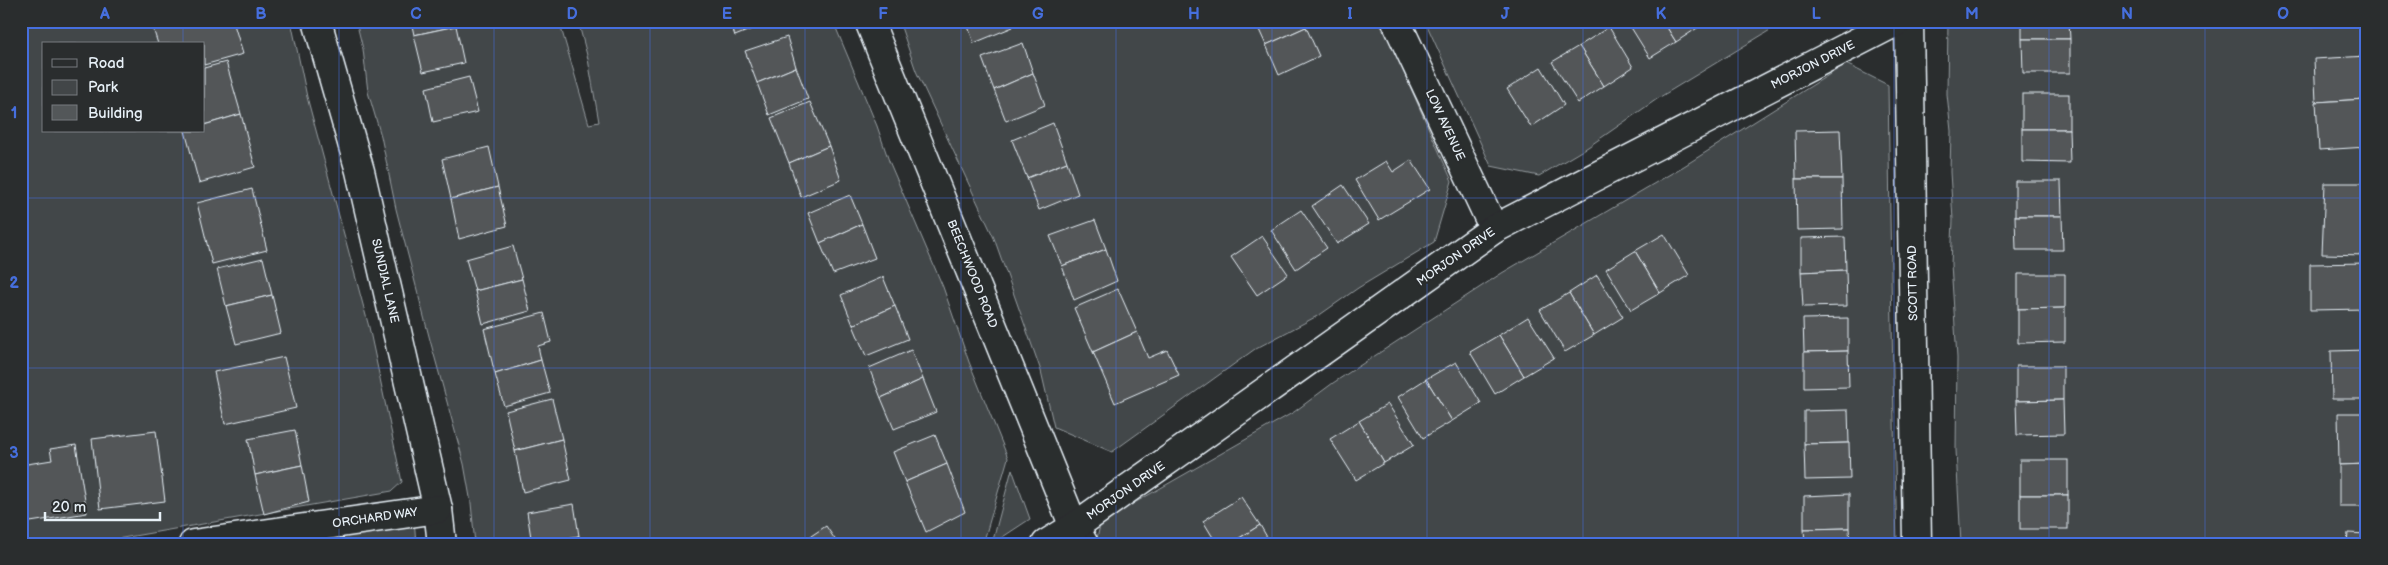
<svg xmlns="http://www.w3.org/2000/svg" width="2388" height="565" font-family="'Balsamiq Sans',sans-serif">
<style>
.green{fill:#424648;stroke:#959ca0;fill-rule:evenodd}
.building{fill:#535759;stroke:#e8f1f8}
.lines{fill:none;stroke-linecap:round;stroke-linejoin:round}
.minor-casing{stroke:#e8f1f8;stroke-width:31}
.minor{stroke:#2a2d2e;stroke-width:28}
.grid{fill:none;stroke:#466fde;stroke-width:1;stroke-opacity:0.55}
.labels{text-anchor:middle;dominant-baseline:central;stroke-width:4.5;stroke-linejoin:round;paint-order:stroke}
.street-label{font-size:12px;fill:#e8f1f8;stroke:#2a2d2e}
.neatline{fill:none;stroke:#466fde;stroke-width:2}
.grid-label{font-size:16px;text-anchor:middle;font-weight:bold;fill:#466fde}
</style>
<rect width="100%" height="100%" fill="#2a2d2e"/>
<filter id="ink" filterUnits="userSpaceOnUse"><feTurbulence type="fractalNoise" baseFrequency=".02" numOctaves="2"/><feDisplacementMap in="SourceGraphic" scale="10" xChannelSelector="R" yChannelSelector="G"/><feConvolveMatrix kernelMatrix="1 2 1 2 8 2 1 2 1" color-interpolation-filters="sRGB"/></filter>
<g filter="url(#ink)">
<g class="green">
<path d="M21 21H291L307 97 369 327 402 482 392 491 88 544H21ZM44 44H204V131H44Z"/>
<path d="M356 21H559L589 124 599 122 588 59 578 21H833L877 126 889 161 943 287 969 362 1008 458 983 544H475L471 503 464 464 430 340 396 209 381 136 368 92 363 49Z"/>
<path d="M899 21H1378L1389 39 1452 181 1434 242 1358 288 1321 314 1255 349 1112 452 1054 427 1041 371 994 238 916 71Z"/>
<path d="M1425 21H1785L1660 97 1588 147 1539 176 1491 166Z"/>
<path d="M1948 21H2367V544H1961L1956 450 1957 358 1951 264 1953 220 1950 172 1951 131 1947 94Z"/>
<path d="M1846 64 1888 85C1890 238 1893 391 1897 544L1096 542 1101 522 1294 412 1333 383 1502 273 1684 166Z"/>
<path d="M1012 469 1030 519 992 544Z"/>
<path d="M414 518 416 544H264Z"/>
</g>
<g class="building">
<path d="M164 21H233L243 54 204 65V44H158L152 25Z"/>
<path d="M411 21H455L456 26 414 35Z"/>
<path d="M730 21H772L735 36Z"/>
<path d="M966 21H1011L1013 27 974 43Z"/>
<path d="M1255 21H1304L1306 27 1266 45Z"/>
<path d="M1627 21H1663L1676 42 1650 58Z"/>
<path d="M1663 21H1704L1705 23 1676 42Z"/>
<path d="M2022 21H2069L2070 39H2022Z"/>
<path d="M2307 21H2367V23L2308 27Z"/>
<path d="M456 26 464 63 423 72 414 35Z"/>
<path d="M1306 27 1319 56 1279 75 1266 45Z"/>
<path d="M1609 27 1633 67 1604 86 1579 46Z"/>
<path d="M787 37 796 67 757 83 745 51Z"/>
<path d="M2022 39H2070V73H2023Z"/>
<path d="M1023 43 1033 73 994 90 982 58Z"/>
<path d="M1579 46 1604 86 1578 103 1552 62Z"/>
<path d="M2367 56V80H2364L2365 99 2316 102 2314 59Z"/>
<path d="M226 62 241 114 204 125V68Z"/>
<path d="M796 67 808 99 769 115 757 83Z"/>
<path d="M1541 67 1564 105 1531 127 1507 89Z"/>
<path d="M1033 73 1045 105 1006 121 994 90Z"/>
<path d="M469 77 478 112 433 122 426 88Z"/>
<rect x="2022" y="94" width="47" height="35"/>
<path d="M2365 99 2367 147 2319 150 2316 102Z"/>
<path d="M810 102 829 146 789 163 771 118Z"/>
<path d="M241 114 255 167 199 183 185 131H204V125Z"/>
<path d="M1053 123 1067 162 1027 178 1012 140Z"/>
<path d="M2022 129H2069L2070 163 2022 162Z"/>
<path d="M1840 130 1842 179H1796L1795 131Z"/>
<path d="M829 146 841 180 801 197 789 163Z"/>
<path d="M489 147 498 187 451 199 442 159Z"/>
<path d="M1411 160 1430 189 1379 220 1355 180 1386 161 1393 172Z"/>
<path d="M1067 162 1078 194 1039 210 1027 178Z"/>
<path d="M1796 179H1842L1843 229 1797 230Z"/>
<path d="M2015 181H2061L2062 216H2015Z"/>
<path d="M2325 183H2367V255L2322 254Z"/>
<path d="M1343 185 1369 224 1337 244 1312 206Z"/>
<path d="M498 187 507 226 459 239 451 199Z"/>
<path d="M252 189 267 250 212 264 197 203Z"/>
<path d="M850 195 862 224 820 243 808 213Z"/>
<path d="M1301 210 1327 248 1296 269 1271 230Z"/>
<path d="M2015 216H2062L2063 250H2016Z"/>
<path d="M1095 220 1106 249 1062 266 1050 236Z"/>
<path d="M862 224 875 258 833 274 820 243Z"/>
<path d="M1664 234 1689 275 1660 293 1635 251Z"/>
<path d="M1262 236 1288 274 1257 295 1231 257Z"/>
<path d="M1845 237 1846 270 1801 272V238Z"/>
<path d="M513 246 522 279 475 291 466 259Z"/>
<path d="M1106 249 1117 281 1074 300 1062 266Z"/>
<path d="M1635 251 1660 293 1631 310 1606 269Z"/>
<path d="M263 258 272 295 226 306 217 269Z"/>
<path d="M2367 263V309L2310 310V264Z"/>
<path d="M1846 270 1847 306 1803 307 1801 272Z"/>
<path d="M2018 274H2065V308L2018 309Z"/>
<path d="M1597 275 1623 317 1594 335 1569 293Z"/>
<path d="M883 277 895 306 853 325 841 295Z"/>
<path d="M522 279 530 311 483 324 475 291Z"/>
<path d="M1118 289 1137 332 1093 352 1074 308Z"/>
<path d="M1569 293 1594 335 1565 352 1540 310Z"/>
<path d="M272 295 281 333 236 344 226 306Z"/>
<path d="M895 306 908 339 866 356 853 325Z"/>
<path d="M2065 308V342L2018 343V309Z"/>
<path d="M544 313 551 342 538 346 541 360 495 374 484 329Z"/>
<path d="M1528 317 1554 358 1524 376 1499 335Z"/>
<path d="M1848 318V351L1804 352 1803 319Z"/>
<path d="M1137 332 1148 358 1167 350 1179 375 1115 403 1093 352Z"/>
<path d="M1499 335 1524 376 1495 394 1470 352Z"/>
<path d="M911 350 923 379 881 398 869 368Z"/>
<path d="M2367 350V399H2332L2331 351Z"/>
<path d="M1848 351 1849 387 1804 388V352Z"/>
<path d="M284 357 296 408 225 424 214 372Z"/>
<path d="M541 360 550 393 504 406 495 374Z"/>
<path d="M1456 362 1481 403 1452 421 1426 379Z"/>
<path d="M2016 366H2063V400L2016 401Z"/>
<path d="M923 379 936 412 894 429 881 398Z"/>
<path d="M1426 379 1452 421 1423 438 1398 397Z"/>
<path d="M552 399 562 439 515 451 506 411Z"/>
<path d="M2063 400 2064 434 2017 435 2016 401Z"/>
<path d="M1388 404 1414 445 1384 463 1359 421Z"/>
<path d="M1848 410 1849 443 1804 444V411Z"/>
<path d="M2338 413H2367V464L2339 465Z"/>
<path d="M1359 421 1384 463 1356 480 1330 439Z"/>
<path d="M295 430 302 465 255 475 248 439Z"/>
<path d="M156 431 165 501 100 509 92 439Z"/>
<path d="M935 435 947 464 905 482 893 452Z"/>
<path d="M562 439 571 480 523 492 515 451Z"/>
<path d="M1849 443 1850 479 1805 480 1804 444Z"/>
<path d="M76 445 87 513 24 523 21 504V465L52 460 50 449Z"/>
<rect x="2020" y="460" width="48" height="35"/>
<path d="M947 464 965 512 926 532 905 482Z"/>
<path d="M2367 464V506H2339V465Z"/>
<path d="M302 465 309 502 264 514 255 475Z"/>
<path d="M1849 494V528L1804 529V496Z"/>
<rect x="2020" y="495" width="48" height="34"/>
<path d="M1241 497 1260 525 1230 544H1217L1203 521Z"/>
<path d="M574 504 579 536 532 544 527 512Z"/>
<path d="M1260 525 1271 544H1230Z"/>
<path d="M826 526 838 544H799Z"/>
<path d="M1849 528 1850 544H1805L1804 529Z"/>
<path d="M2348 533 2367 534V544H2347Z"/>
<path d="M579 536 581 544H532Z"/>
</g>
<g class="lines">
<defs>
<g id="minor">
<path d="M317 21 360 171 438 509 442 544"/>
<path d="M869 21 1074 527 1084 544"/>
<path d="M1396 21 1494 229"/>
<path d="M1909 21 1917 544"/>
<path d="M193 544 438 509"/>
<path d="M1046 544 1074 527 1494 229 1898 21"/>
</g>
</defs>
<use href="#minor" class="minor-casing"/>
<use href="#minor" class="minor"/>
</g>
</g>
<path class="grid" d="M183 21V44M339 21V544M494 21V544M650 21V544M805 21V544M961 21V544M1116 21V544M1272 21V544M1427 21V544M1583 21V544M1738 21V544M1894 21V544M2049 21V544M2205 21V544M183 131V544M21 198H2367M21 368H2367"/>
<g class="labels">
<g class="street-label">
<text transform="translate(1813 65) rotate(-27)">MORJON DRIVE</text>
<text transform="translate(1445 125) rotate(65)">LOW AVENUE</text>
<text transform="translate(1456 257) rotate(-35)">MORJON DRIVE</text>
<text transform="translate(972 274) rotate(68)">BEECHWOOD ROAD</text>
<text transform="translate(385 281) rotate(77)">SUNDIAL LANE</text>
<text transform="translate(1913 283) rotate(-91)">SCOTT ROAD</text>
<text transform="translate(1126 491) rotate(-35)">MORJON DRIVE</text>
<text transform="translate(375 518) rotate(-8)">ORCHARD WAY</text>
</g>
</g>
<rect width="2388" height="565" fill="none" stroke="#2a2d2e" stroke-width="55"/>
<rect x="42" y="42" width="162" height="90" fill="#2a2d2e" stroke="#767b7f"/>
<rect x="52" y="59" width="25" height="8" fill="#2a2d2e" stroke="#767b7f"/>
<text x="88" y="68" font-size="15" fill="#e8f1f8">Road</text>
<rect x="52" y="80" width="25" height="15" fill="#424648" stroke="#767b7f"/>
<text x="88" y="92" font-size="15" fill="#e8f1f8">Park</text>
<rect x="52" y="105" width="25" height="15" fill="#535759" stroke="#767b7f"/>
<text x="88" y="118" font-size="15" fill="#e8f1f8">Building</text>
<path d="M45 512v8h115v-8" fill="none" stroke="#e8f1f8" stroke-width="2.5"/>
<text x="52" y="512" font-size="15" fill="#e8f1f8" stroke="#2a2d2e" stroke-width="4" paint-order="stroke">20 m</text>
<rect x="28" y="28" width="2332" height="510" class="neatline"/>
<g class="grid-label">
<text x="105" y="19">A</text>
<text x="261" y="19">B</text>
<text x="416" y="19">C</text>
<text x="572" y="19">D</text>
<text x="727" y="19">E</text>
<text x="883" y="19">F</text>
<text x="1038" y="19">G</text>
<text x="1194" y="19">H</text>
<text x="1350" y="19">I</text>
<text x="1505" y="19">J</text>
<text x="1661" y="19">K</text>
<text x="1816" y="19">L</text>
<text x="1972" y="19">M</text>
<text x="2127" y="19">N</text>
<text x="2283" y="19">O</text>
<text x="14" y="118">1</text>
<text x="14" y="288">2</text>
<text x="14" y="458">3</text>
</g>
</svg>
